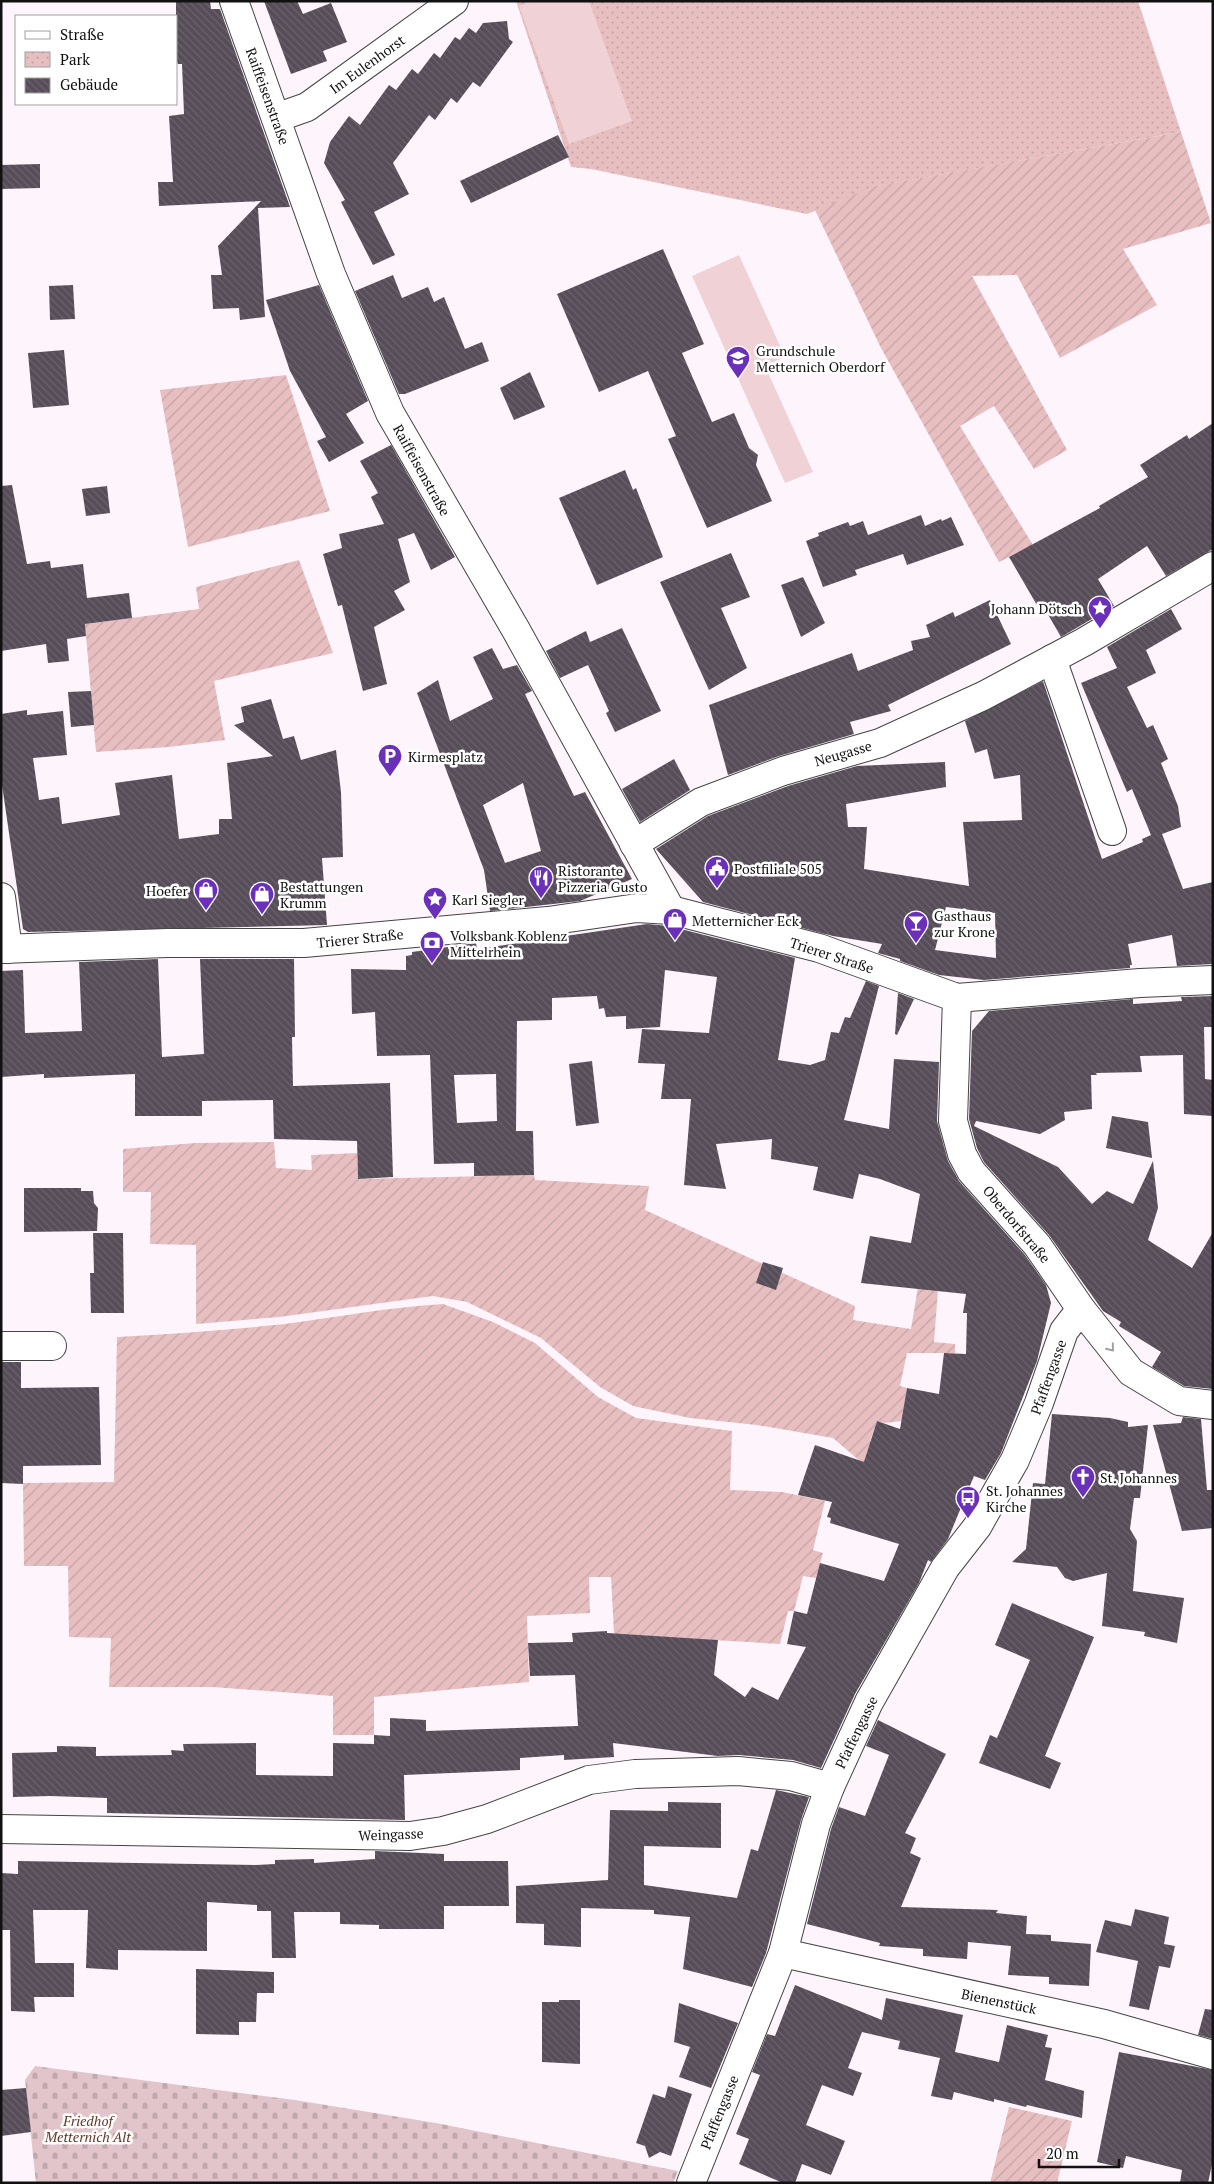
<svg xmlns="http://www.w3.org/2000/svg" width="1214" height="2184" font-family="'PT Serif',serif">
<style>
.cemetery{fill:url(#cemetery-stones)}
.park{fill:url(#park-dots)}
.garden{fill:url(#garden-furrows)}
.pitch{fill:#efd1d6}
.building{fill:url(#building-back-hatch);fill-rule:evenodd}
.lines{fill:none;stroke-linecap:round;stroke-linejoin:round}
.street-casing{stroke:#444;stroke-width:30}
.street{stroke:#fff;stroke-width:28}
.oneway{stroke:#a0a0a0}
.labels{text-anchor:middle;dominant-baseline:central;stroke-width:5;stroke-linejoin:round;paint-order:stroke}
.street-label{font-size:14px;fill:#111;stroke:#fff}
.poi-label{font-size:14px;fill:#111;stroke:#fff;text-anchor:start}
.park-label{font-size:14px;font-style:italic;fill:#653624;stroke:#fff}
</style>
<defs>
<pattern id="cemetery-stones" width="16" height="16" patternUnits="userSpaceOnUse" patternTransform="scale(1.25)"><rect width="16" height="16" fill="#e1c5cb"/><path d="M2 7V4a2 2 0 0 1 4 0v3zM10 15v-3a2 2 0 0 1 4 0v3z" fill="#c0a8ad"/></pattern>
<pattern id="park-dots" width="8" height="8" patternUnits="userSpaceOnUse" patternTransform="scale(1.25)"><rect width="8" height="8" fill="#e8bfc1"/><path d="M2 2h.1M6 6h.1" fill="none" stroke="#c6a3a5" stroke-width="1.8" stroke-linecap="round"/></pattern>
<pattern id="garden-furrows" width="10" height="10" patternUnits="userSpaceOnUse" patternTransform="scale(1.25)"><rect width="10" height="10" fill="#e8bfc1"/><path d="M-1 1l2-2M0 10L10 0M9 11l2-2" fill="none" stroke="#c6a3a5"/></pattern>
<pattern id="building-back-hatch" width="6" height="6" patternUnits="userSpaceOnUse" patternTransform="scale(1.25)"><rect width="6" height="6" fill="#574d59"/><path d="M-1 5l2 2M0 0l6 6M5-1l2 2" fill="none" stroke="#6a626c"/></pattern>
</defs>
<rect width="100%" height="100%" fill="#fef5fc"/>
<path class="cemetery" d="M35 2066 295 2100 436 2123 678 2171 673 2183H36L25 2080Z"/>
<path class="park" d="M516 1H1138L1181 132 877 186 807 214 591 169 571 167Z"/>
<g class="garden">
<path d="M1181 132 1211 223 1123 249 1157 305 1060 358 1017 275 972 276 1067 450 1034 469 994 406 960 426 1033 545 999 562 880 346 815 210 876 186Z"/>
<path d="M286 375 330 511 188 547 160 390Z"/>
<path d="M299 560 333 653 214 681 225 740 169 747 96 752 85 624 199 609 196 587Z"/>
<path d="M274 1142 276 1168 312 1170 311 1155 357 1153 358 1179 534 1175 535 1180 649 1186 645 1210 855 1306 853 1320 911 1329 918 1287 938 1290 934 1342 955 1344V1353H907L900 1386 907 1388 902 1421 884 1423 877 1421 870 1441 877 1444 868 1468 833 1438 757 1425 690 1418 633 1406 600 1387 541 1338 467 1302 433 1296 279 1317 196 1324V1245L150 1244 151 1192H123V1149L195 1143Z"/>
<path d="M443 1304 493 1322 535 1343 598 1397 636 1418 732 1431 730 1490 782 1492 825 1501 813 1550 823 1553 816 1578 803 1576 794 1611H788L780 1644 614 1634 611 1577H589L590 1613 527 1616 529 1682 374 1697V1735H333V1696L213 1687H109L111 1638 69 1637 68 1566H24L23 1483 114 1482 117 1337C173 1334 229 1330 285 1324 338 1317 390 1307 443 1304Z"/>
<path d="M1009 2107 1072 2121 1057 2183H990Z"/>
</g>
<g class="pitch">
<path d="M532 1H589L632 121 569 144 519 6Z"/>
<path d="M739 255 785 357 765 366 813 472 785 483 692 276Z"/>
</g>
<g class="building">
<path d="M176 1H210L211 9H220L290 207 258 208 265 317 240 320 239 308 213 309 211 275H222L218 246 261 201 159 206 158 182H173L169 116 184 114 182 64H178L176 60Z"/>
<path d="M264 1H297L303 14 331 3 347 42 323 51 327 61 291 74Z"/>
<path d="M507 21 509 39 513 42 480 87 473 82 457 103 451 98 435 120 429 115 393 163 409 194 374 212 395 255 373 265 341 202 345 200 324 163 330 142 349 116 360 125 389 85 396 90 412 69 418 74 434 53 440 58 455 37 460 40 469 28 476 33 483 23Z"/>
<path d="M558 135 569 157 471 203 460 181Z"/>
<path d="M40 164V188L1 189V165Z"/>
<path d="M663 249 704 344 682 353 712 422 734 413 749 448 758 455 756 465 772 501 707 528 668 439 676 436 648 371 599 392 557 294Z"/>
<path d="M393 275 402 298 428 287 434 302 444 297 465 349 482 342 489 361 405 394H399L355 291Z"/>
<path d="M73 285 75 319 50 320 49 286Z"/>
<path d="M319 285 368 401 346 414 364 443 329 462 317 441 326 437 290 371 266 300Z"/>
<path d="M64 350 69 405 33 408 28 353Z"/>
<path d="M530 372 545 407 514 420 500 388Z"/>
<path d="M1213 423V549L1166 576 1147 546 1098 579 1114 606 1061 637 1042 604 1038 607 1009 557 1100 508 1099 506 1148 477 1140 465 1187 435 1189 439Z"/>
<path d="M391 445 455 557 431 570 414 533 398 539 410 582 394 591 405 610 374 627 387 684 363 691 342 605 338 606 323 554 342 548 339 534 384 524 371 497 378 493 360 461Z"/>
<path d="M625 470 633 490 636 488 663 557 597 585 559 498Z"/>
<path d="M12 485 27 564 50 561 51 568 83 564 87 598 129 593 132 618 85 624 86 636 67 639 69 661 48 663 46 644 1 651V486Z"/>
<path d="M107 486 110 513 86 516 82 489Z"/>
<path d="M921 515 925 526 941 519 942 521 951 517 964 545 907 565 903 554 855 570 857 575 823 587 806 541 819 536 818 533 848 522 850 526 863 521 868 535Z"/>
<path d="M731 553 750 597 721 608 747 668 709 690 660 582Z"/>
<path d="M803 577 825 623 801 637 781 585Z"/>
<path d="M990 600 1011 644 888 705 891 711 850 722 854 734 779 756 728 775 709 705 852 653 858 671 913 650 911 641 930 637 926 625 953 612 955 617Z"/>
<path d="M1171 609 1182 629 1146 650 1156 673 1127 687 1147 728 1153 725 1168 759 1161 763 1178 806 1181 827 1162 834 1183 889 1213 882V964L1177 966 1172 935 1128 944 1132 965H1130V968L984 980 939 975 900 961V959L878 953 882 944 833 936 703 902 656 849 708 816 788 786 857 766 945 762 946 787 846 804 848 827H867L864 869 969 886 963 822 1022 820 1020 775 994 779 987 749 975 753 965 721 1043 681 1102 859 1143 842 1142 839 1151 835 1132 789 1127 792 1081 683 1117 668 1107 647ZM946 907 995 913 996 958 935 950Z"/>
<path d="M622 628 661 711 615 732 606 713 609 711 588 665 560 678 546 651 586 631 590 642Z"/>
<path d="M492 648 503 669 517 665 532 691 525 694 574 796 585 792 632 879 580 901 490 911 484 870 417 693 438 680 450 721 493 699 473 657ZM523 783 541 851 505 863 483 805Z"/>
<path d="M91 691 94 725 71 727 68 692Z"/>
<path d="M271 699 283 739 294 736 301 760 336 750 341 792 343 857 322 858 327 925 28 932 23 929 1 778V714L27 710V715L63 711 67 755 33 758 39 800 59 797 62 824 120 815 115 783 172 775 179 839 219 834V819H232L227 763 273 756 234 725 244 722 241 707Z"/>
<path d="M674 759 690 790 640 822 622 789Z"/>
<path d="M647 924 669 926 795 958 778 1060 810 1065 825 1060 831 1032 839 1033 845 1017 850 1018 866 981 879 986 844 1120 889 1129 894 1059 939 1062 937 1121 948 1161 959 1181 1025 1255 1046 1285 1051 1303 1037 1361 1001 1453 985 1480 974 1476 948 1539 931 1562 928 1560 919 1583 855 1694 821 1768 793 1760 739 1755 718 1756 613 1743 614 1757 564 1760V1755L520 1758V1770L404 1775 405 1820 107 1813V1798L50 1796 13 1797 12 1753 57 1752V1746L96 1747V1756L172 1755 171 1750 184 1751 183 1744 256 1743V1775L333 1776V1743L374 1744V1735L390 1736V1718L426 1720V1731L578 1726 575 1675 530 1676 528 1643 573 1642 572 1633 607 1631V1633L718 1640 714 1675 745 1697 752 1687 778 1700 806 1647 787 1644 794 1611 807 1614 820 1563 884 1581 899 1544 830 1523 831 1518 827 1517 832 1502 798 1495 815 1445 864 1462 877 1421 900 1429 907 1388 939 1394 944 1353 966 1354 967 1313H963L966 1294 861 1283 870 1236 911 1243 920 1194 880 1179 859 1174 853 1199 813 1190 818 1167 771 1159 772 1139 716 1144 726 1189 684 1185 691 1099H661L665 1064 638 1063 642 1029 709 1033 717 977 665 970 660 1027 626 1029V1016L606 1017 604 1008 599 1009 597 996 552 998V1020L517 1021 516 1131H533L534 1175 474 1176V1163L434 1164 430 1055 377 1056 375 1012 352 1014 351 969 406 970V956L412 955V952L476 943 477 949ZM496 1074 497 1121 457 1123 454 1075Z"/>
<path d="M158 959 162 1057 204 1054 200 959H294L295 1037H292L293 1086 390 1083 393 1177 358 1179 357 1141 274 1139 273 1100 202 1101V1116H135V1074L44 1078V1074L1 1077V971L23 970 25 1033 82 1031 79 962Z"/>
<path d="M898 993 914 999 897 1035 895 1034Z"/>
<path d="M1213 996V1027H1204L1205 1079 1213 1080V1116L1184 1114 1183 1055 1140 1056 1142 1072 1096 1073 1097 1075H1091L1092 1109 1064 1112 1065 1120 1040 1134 976 1121 974 1126 1058 1167 1092 1204 1107 1191 1133 1204 1153 1161 1158 1208 1148 1240 1192 1268 1213 1232V1389L1184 1386 1152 1367 1161 1352 1119 1326 1121 1322 1103 1311 1049 1235 984 1162 977 1148 969 1119 972 1031 989 1011 1133 999V1004L1182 1001 1181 997Z"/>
<path d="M592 1061 599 1123 576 1126 569 1064Z"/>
<path d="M1112 1116 1148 1122 1152 1158 1106 1148Z"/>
<path d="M24 1188H81V1191H93L94 1203 98 1208 97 1231 24 1232Z"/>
<path d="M93 1233H123L124 1313H91L90 1273H94Z"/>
<path d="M763 1262 783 1268 776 1290 756 1283Z"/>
<path d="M1 1362H21V1388L99 1387 101 1465 23 1466V1484L1 1483Z"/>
<path d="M1052 1414 1110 1418 1128 1422V1427L1148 1425 1140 1498H1134L1130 1529 1137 1541 1133 1591 1184 1598 1177 1643 1144 1636 1145 1632 1102 1626 1107 1573 1073 1581 1065 1578 1057 1567 1012 1562 1026 1549 1033 1483 1045 1484Z"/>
<path d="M1183 1417 1201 1419 1207 1490H1213V1528L1182 1531 1153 1425 1181 1423Z"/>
<path d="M1012 1603 1094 1637 1045 1756 1061 1763 1050 1789 979 1763 990 1735 997 1738 1030 1660 995 1645Z"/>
<path d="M878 1720 946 1754 905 1833 916 1838 910 1853 921 1858 901 1907 998 1910 996 1913 1027 1916 1026 1934 1051 1935V1941L1091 1944 1089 1986 1049 1984V1977L1008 1975 1011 1946 968 1942 967 1959 923 1956V1949L879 1946 880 1943 807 1924 831 1829 839 1807 865 1816 889 1755 866 1746Z"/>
<path d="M776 1790 809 1797 801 1820 766 1953 752 1987 683 1969 690 1917 654 1914V1910L581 1908V1947L544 1945V1924L516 1923V1886L608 1880 610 1810 668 1811V1802L721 1803V1848L644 1846V1885L737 1898 751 1849 758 1851Z"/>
<path d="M375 1851 444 1854V1861H508L509 1906H444V1929H379V1925L340 1924V1912H294L296 1958H272L271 1911H257V1905L207 1902V1951L118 1950V1970L86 1968 88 1910H33L35 1963H74V1997H34L35 2012 11 2011 10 1930H1V1873L18 1874V1861L256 1865 275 1864V1860L314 1859V1863L375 1859Z"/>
<path d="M1135 1909 1169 1917 1164 1944 1175 1946 1170 1968 1159 1966 1149 2010 1129 2006 1138 1961 1096 1952 1105 1920 1131 1926Z"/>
<path d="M196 1969 274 1972V1993H257L256 2022H239V2035L196 2034Z"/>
<path d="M795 1985 882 2020 886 1998 963 2015 955 2052 999 2062 1007 2025 1048 2035 1045 2047 1052 2048 1045 2080 1084 2091 1082 2118 1027 2105 1026 2107 994 2099V2102L954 2092 952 2100 931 2096 940 2058 898 2049 900 2041 862 2032 848 2068 862 2073 853 2096 822 2085 806 2125 845 2141 831 2175 802 2164 795 2183H783L739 2164 749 2139 736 2134 760 2075 752 2072 767 2034 775 2036Z"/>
<path d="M559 2000H580V2064L542 2062V2002H559Z"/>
<path d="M679 2003 738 2023 711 2088 679 2077 690 2047 674 2042Z"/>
<path d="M1205 2009 1213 2010V2039L1198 2035Z"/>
<path d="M1119 2052 1213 2070V2160L1208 2183H1180L1182 2170 1126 2156 1123 2168 1097 2162Z"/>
<path d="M668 2086 692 2094 671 2156 660 2152 649 2158 645 2146 636 2143 653 2094 665 2098Z"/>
<path d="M26 2088 31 2132 1 2136V2090Z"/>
</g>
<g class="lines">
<defs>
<g id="street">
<path d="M234 1 331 274 390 413 516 630 671 910"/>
<path d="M276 118 307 107 454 1"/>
<path d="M1052 659 1112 831"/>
<path d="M634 844 701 802 783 771 880 743 983 696 1084 642 1213 566"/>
<path d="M1 897 8 949"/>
<path d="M1 949 167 943H304L548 921 637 908 671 910 819 948 957 998 1140 983 1213 980"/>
<path d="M957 998 953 1121 962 1154 971 1171 1037 1245 1081 1309 1131 1372 1179 1401 1213 1405"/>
<path d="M1 1346H52"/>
<path d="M1 1829 410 1836 443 1831 487 1819 589 1780 635 1774 738 1771 791 1776 830 1787"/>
<path d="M783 1953 1104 2024 1213 2055"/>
<path d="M691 2183 783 1953 816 1824 830 1787 869 1702 945 1568 977 1527 1015 1460 1039 1403 1064 1331 1081 1309"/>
</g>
</defs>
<use href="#street" class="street-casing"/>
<use href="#street" class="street"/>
</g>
<defs><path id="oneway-chevron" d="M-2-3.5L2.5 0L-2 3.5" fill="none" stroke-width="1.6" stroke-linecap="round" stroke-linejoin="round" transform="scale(1.25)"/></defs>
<use class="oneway" href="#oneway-chevron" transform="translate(1111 1348) rotate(51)"/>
<defs>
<symbol id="school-pin" viewBox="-11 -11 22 30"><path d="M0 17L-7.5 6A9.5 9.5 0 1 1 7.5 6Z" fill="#6b30b9" stroke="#fff"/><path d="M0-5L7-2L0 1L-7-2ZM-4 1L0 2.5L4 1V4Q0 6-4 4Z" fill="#fff"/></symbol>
<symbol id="sight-pin" viewBox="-11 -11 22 30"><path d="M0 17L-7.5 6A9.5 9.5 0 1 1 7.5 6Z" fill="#6b30b9" stroke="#fff"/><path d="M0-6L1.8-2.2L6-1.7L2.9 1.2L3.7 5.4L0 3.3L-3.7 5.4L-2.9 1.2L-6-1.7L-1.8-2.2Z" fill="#fff"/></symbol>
<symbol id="parking-pin" viewBox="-11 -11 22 30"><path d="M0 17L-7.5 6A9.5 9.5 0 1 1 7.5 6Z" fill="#6b30b9" stroke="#fff"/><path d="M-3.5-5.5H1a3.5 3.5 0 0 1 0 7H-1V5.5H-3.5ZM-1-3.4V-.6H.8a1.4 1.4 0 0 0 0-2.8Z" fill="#fff"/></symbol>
<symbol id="civic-pin" viewBox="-11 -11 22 30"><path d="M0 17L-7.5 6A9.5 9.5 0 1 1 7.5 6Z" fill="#6b30b9" stroke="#fff"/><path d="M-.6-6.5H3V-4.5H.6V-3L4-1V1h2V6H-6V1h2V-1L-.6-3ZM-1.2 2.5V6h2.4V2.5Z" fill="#fff"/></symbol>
<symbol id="restaurant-pin" viewBox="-11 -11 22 30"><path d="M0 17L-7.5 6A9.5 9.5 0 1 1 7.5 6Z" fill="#6b30b9" stroke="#fff"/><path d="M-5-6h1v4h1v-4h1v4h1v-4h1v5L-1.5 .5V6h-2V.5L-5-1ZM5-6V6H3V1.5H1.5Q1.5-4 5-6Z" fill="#fff"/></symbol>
<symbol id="shop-pin" viewBox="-11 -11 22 30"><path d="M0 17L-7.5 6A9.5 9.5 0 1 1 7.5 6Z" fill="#6b30b9" stroke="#fff"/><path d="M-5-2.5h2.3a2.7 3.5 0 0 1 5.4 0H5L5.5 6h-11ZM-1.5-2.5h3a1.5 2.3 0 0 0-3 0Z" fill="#fff"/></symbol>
<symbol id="bar-pin" viewBox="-11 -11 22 30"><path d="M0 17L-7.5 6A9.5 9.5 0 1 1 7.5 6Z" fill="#6b30b9" stroke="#fff"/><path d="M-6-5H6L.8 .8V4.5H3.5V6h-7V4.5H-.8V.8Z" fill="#fff"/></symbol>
<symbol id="bank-pin" viewBox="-11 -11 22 30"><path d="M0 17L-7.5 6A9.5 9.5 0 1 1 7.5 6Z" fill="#6b30b9" stroke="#fff"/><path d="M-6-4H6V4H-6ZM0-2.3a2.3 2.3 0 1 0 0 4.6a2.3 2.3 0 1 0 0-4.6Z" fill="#fff"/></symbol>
<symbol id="church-pin" viewBox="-11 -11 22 30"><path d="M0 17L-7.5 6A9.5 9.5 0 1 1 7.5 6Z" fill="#6b30b9" stroke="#fff"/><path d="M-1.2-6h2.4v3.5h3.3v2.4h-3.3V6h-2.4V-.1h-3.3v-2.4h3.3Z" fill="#fff"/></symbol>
<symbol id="bus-pin" viewBox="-11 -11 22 30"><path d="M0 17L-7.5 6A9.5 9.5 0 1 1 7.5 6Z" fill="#6b30b9" stroke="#fff"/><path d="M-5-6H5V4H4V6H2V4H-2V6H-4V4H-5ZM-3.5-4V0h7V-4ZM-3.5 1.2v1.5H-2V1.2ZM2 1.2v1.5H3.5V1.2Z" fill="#fff"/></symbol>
</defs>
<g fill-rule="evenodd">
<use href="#school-pin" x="724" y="344" width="28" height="38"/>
<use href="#sight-pin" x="1086" y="594" width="28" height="38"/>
<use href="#parking-pin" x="376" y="742" width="28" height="38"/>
<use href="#civic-pin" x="703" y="854" width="28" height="38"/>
<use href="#restaurant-pin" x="527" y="864" width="28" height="38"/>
<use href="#shop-pin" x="192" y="876" width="28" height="38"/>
<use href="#shop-pin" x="248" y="880" width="28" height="38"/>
<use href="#sight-pin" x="421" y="885" width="28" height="38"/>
<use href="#shop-pin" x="661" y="906" width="28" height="38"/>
<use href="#bar-pin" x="902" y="909" width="28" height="38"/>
<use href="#bank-pin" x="418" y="929" width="28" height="38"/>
<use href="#church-pin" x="1069" y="1463" width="28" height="38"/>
<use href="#bus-pin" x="954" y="1484" width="28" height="38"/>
</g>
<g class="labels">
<g class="street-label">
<text transform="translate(367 64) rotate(-36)">Im Eulenhorst</text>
<text transform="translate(268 96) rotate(70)">Raiffeisenstraße</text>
<text transform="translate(422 470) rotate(61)">Raiffeisenstraße</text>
<text transform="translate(843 753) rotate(-16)">Neugasse</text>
<text transform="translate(360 938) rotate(-6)">Trierer Straße</text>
<text transform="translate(832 955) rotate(18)">Trierer Straße</text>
<text transform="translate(1017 1224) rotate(50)">Oberdorfstraße</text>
<text transform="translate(1048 1377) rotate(-70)">Pfaffengasse</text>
<text transform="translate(856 1732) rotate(-64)">Pfaffengasse</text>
<text transform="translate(391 1834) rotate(-2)">Weingasse</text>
<text transform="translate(999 2001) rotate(12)">Bienenstück</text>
<text transform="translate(719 2112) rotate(-68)">Pfaffengasse</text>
</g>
<g class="poi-label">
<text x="756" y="350">Grundschule<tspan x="756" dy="16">Metternich Oberdorf</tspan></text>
<text x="1082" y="608" text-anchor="end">Johann Dötsch</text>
<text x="408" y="756">Kirmesplatz</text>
<text x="734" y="868">Postfiliale 505</text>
<text x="558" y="870">Ristorante<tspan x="558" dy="16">Pizzeria Gusto</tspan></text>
<text x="280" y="886">Bestattungen<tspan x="280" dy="16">Krumm</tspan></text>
<text x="188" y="890" text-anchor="end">Hoefer</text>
<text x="452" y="899">Karl Siegler</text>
<text x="934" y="915">Gasthaus<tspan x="934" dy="16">zur Krone</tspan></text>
<text x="692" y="920">Metternicher Eck</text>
<text x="450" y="935">Volksbank Koblenz<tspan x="450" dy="16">Mittelrhein</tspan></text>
<text x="1100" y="1477">St. Johannes</text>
<text x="986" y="1490">St. Johannes<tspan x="986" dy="16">Kirche</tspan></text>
</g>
<g class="park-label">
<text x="88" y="2120">Friedhof<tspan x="88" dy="16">Metternich Alt</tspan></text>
</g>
</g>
<rect width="1214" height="2184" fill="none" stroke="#111111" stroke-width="5"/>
<rect x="15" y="15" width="162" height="90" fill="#ffffff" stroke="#a0a0a0"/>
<rect x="25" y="31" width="25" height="8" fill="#ffffff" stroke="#a0a0a0"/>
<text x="60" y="40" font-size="15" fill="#111111">Straße</text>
<rect x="25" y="52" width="25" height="15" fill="url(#park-dots)" stroke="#a0a0a0"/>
<text x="60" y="65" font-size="15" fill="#111111">Park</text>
<rect x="25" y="78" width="25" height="15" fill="url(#building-back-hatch)" stroke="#a0a0a0"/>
<text x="60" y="90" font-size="15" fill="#111111">Gebäude</text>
<path d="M1039 2159v8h80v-8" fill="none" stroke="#111111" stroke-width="2.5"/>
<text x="1046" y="2159" font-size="15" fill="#111111" stroke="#ffffff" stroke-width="4" paint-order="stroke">20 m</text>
</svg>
